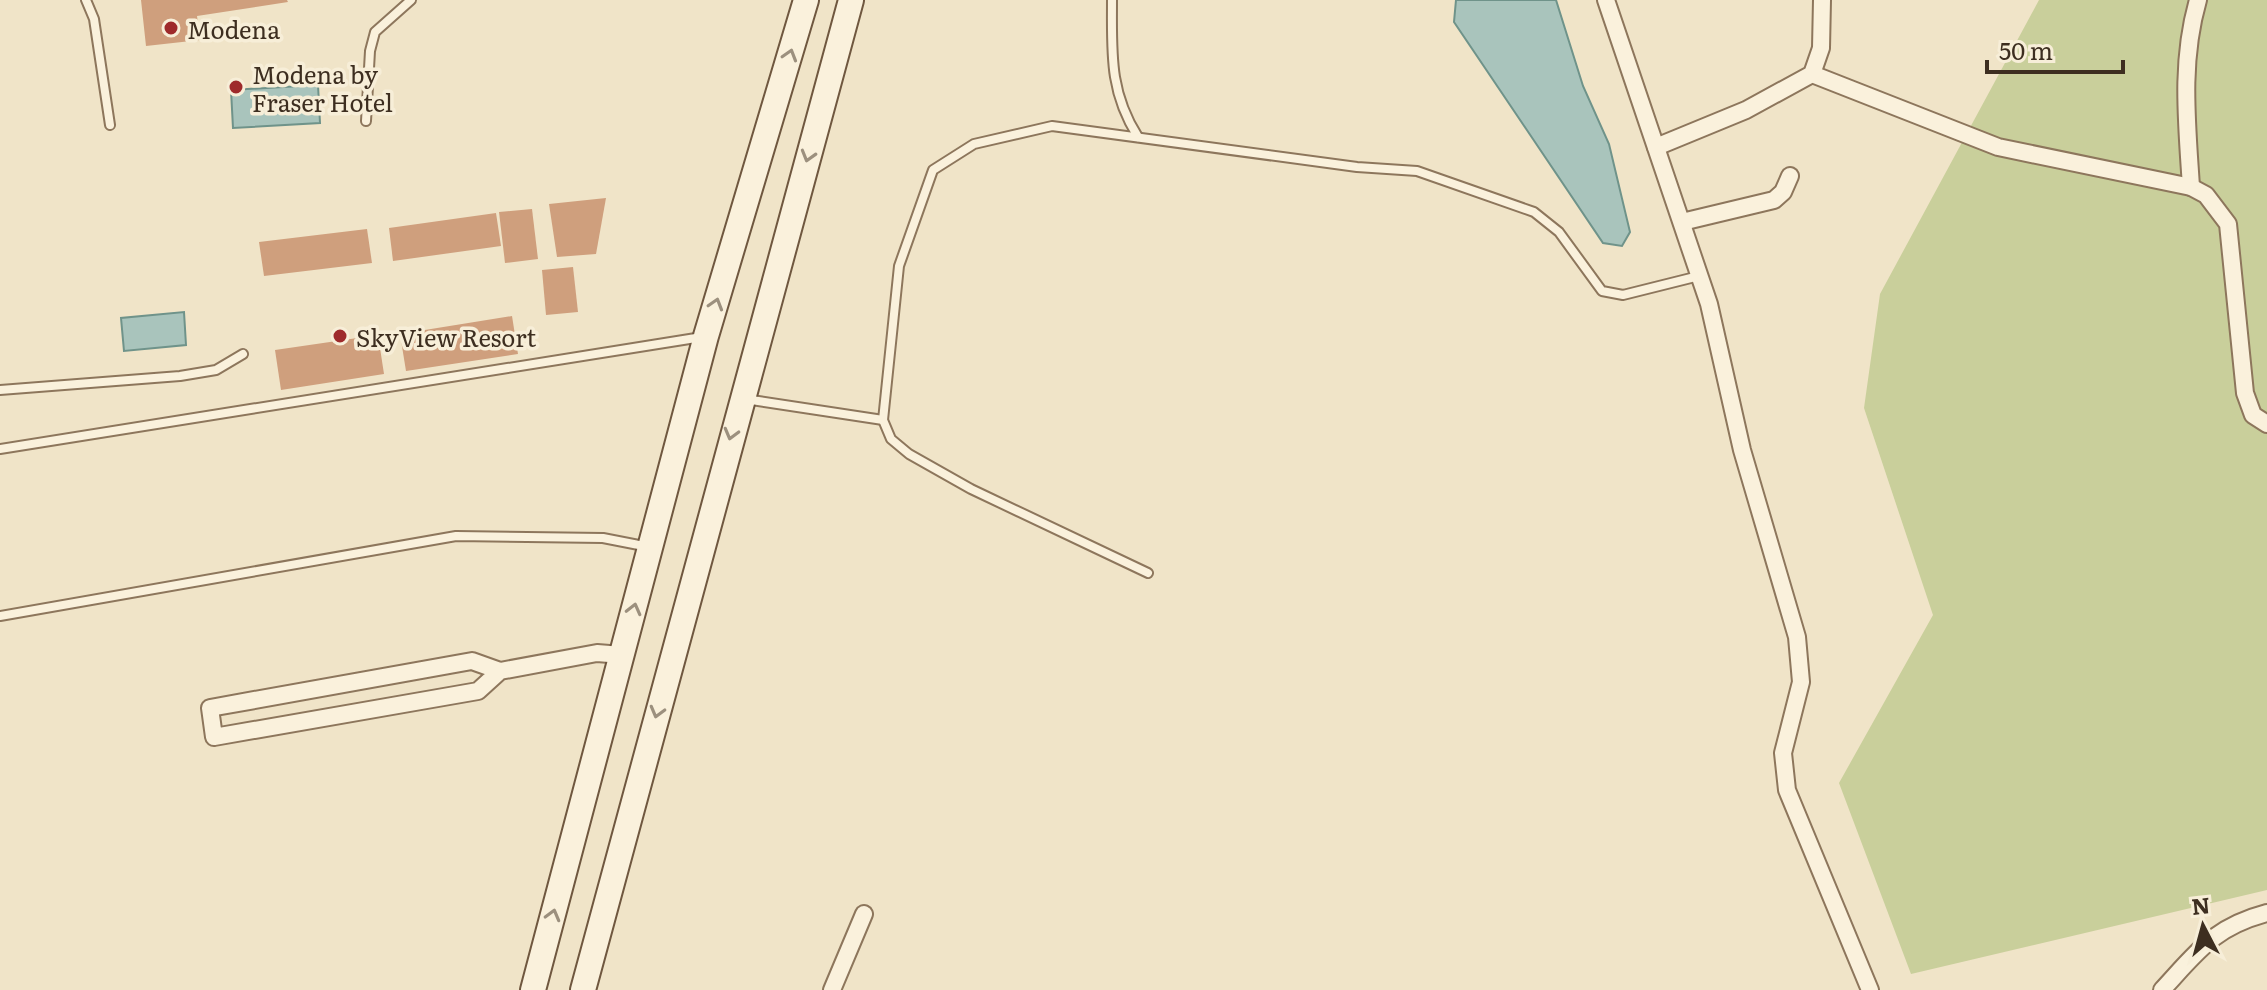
<svg xmlns="http://www.w3.org/2000/svg" width="2267" height="990" font-family="Literata,serif">
<style>
.green{fill:#c9cf9b}
.water{fill:#a9c4bc;stroke:#6f938a;stroke-width:2}
.building{fill:#cf9f7d}
.lines{fill:none;stroke-linecap:round;stroke-linejoin:round}
.lane-casing{stroke:#8d765c;stroke-width:12}
.street-casing{stroke:#8d765c;stroke-width:20}
.secondary-casing{stroke:#6f573f;stroke-width:28}
.lane{stroke:#faf1dc;stroke-width:8}
.street{stroke:#faf1dc;stroke-width:16}
.secondary{stroke:#faf1dc;stroke-width:24}
.oneway{stroke:#9c907e}
.poi-dot{fill:#9e2a2b;stroke:#f7eed8;stroke-width:3}
.labels{text-anchor:middle;dominant-baseline:central;stroke-width:7;stroke-linejoin:round;paint-order:stroke}
.poi-label{font-size:24px;fill:#3d2e20;stroke:#f7eed8;text-anchor:start}
</style>
<rect width="100%" height="100%" fill="#f0e4c8"/>
<path class="green" d="M2039 0H2267V890L1911 974 1839 783 1933 615 1864 408 1880 294Z"/>
<g class="water">
<path d="M1456 0H1556L1583 86 1609 144 1630 232 1622 246 1603 243 1454 22Z"/>
<path d="M318 85 320 123 233 128 231 90Z"/>
<path d="M184 312 186 345 124 351 121 318Z"/>
</g>
<g class="building">
<path d="M141 0H287L288 2 197 16 200 40 146 46Z"/>
<path d="M606 198 596 254 557 257 549 204Z"/>
<path d="M532 209 538 259 505 263 499 212Z"/>
<path d="M496 213 501 246 393 261 389 228Z"/>
<path d="M367 229 372 263 264 276 259 242Z"/>
<path d="M573 267 578 312 546 315 542 270Z"/>
<path d="M512 316 518 354 406 371 400 334Z"/>
<path d="M378 335 384 374 281 390 275 350Z"/>
</g>
<g class="lines">
<defs>
<g id="lane">
<path d="M86 0 94 19 110 125"/>
<path d="M1112 0C1112 53 1109 91 1138 137"/>
<path d="M366 121 370 51 375 32 411 0"/>
<path d="M0 390 180 376 216 370 243 354"/>
<path d="M745 399 883 420"/>
<path d="M0 449 702 337"/>
<path d="M1148 573 971 489 909 454 891 439 883 420 899 266 933 170 974 144 1052 126 1357 167 1417 171 1534 212 1559 232 1602 291 1623 295 1699 276"/>
<path d="M0 616 456 536 603 538 649 547"/>
</g>
<g id="street">
<path d="M1606 0 1709 304 1742 450 1797 637 1801 682 1783 753 1787 790 1870 990"/>
<path d="M1812 74 1998 147 2191 187 2206 195 2228 224 2245 393 2253 415 2267 424"/>
<path d="M1656 147 1746 110 1812 74 1821 48 1822 0"/>
<path d="M2191 187C2187 123 2180 62 2198 0"/>
<path d="M1682 222 1774 200 1783 192 1790 176"/>
<path d="M500 671 472 661 210 708 214 737 478 691 500 671 597 653 622 655"/>
<path d="M832 990 864 914"/>
<path d="M2162 990C2198 951 2214 927 2267 913"/>
</g>
<g id="secondary">
<path d="M533 990 706 336 806 0"/>
<path d="M583 990 851 0"/>
</g>
</defs>
<use href="#lane" class="lane-casing"/>
<use href="#street" class="street-casing"/>
<use href="#secondary" class="secondary-casing"/>
<use href="#lane" class="lane"/>
<use href="#street" class="street"/>
<use href="#secondary" class="secondary"/>
</g>
<defs><path id="oneway-chevron" d="M-2-3.5L2.5 0L-2 3.5" fill="none" stroke-width="1.6" stroke-linecap="round" stroke-linejoin="round" transform="scale(2)"/></defs>
<g class="oneway">
<use href="#oneway-chevron" transform="translate(790 55) rotate(-73)"/>
<use href="#oneway-chevron" transform="translate(808 156) rotate(106)"/>
<use href="#oneway-chevron" transform="translate(716 304) rotate(-73)"/>
<use href="#oneway-chevron" transform="translate(731 434) rotate(105)"/>
<use href="#oneway-chevron" transform="translate(634 609) rotate(-76)"/>
<use href="#oneway-chevron" transform="translate(657 712) rotate(105)"/>
<use href="#oneway-chevron" transform="translate(553 915) rotate(-75)"/>
</g>
<g class="poi-dot">
<circle cx="171" cy="28" r="8"/>
<circle cx="236" cy="87" r="8"/>
<circle cx="340" cy="336" r="8"/>
</g>
<g class="labels">
<g class="poi-label">
<text x="187" y="28">Modena</text>
<text x="252" y="73">Modena by<tspan x="252" dy="28">Fraser Hotel</tspan></text>
<text x="356" y="336">SkyView Resort</text>
</g>
</g>
<g transform="translate(2203 926) rotate(354)" stroke="#f7eed8" stroke-width="6" paint-order="stroke">
<path d="M0-6L14 30L0 20L-14 30Z" fill="#3d2e20"/>
<text y="-12" font-size="22" font-weight="bold" text-anchor="middle" fill="#3d2e20">N</text>
</g>
<path d="M1987 60v12h136v-12" fill="none" stroke="#3d2e20" stroke-width="4"/>
<text x="1999" y="60" font-size="24" fill="#3d2e20" stroke="#f7eed8" stroke-width="6" paint-order="stroke">50 m</text>
</svg>
